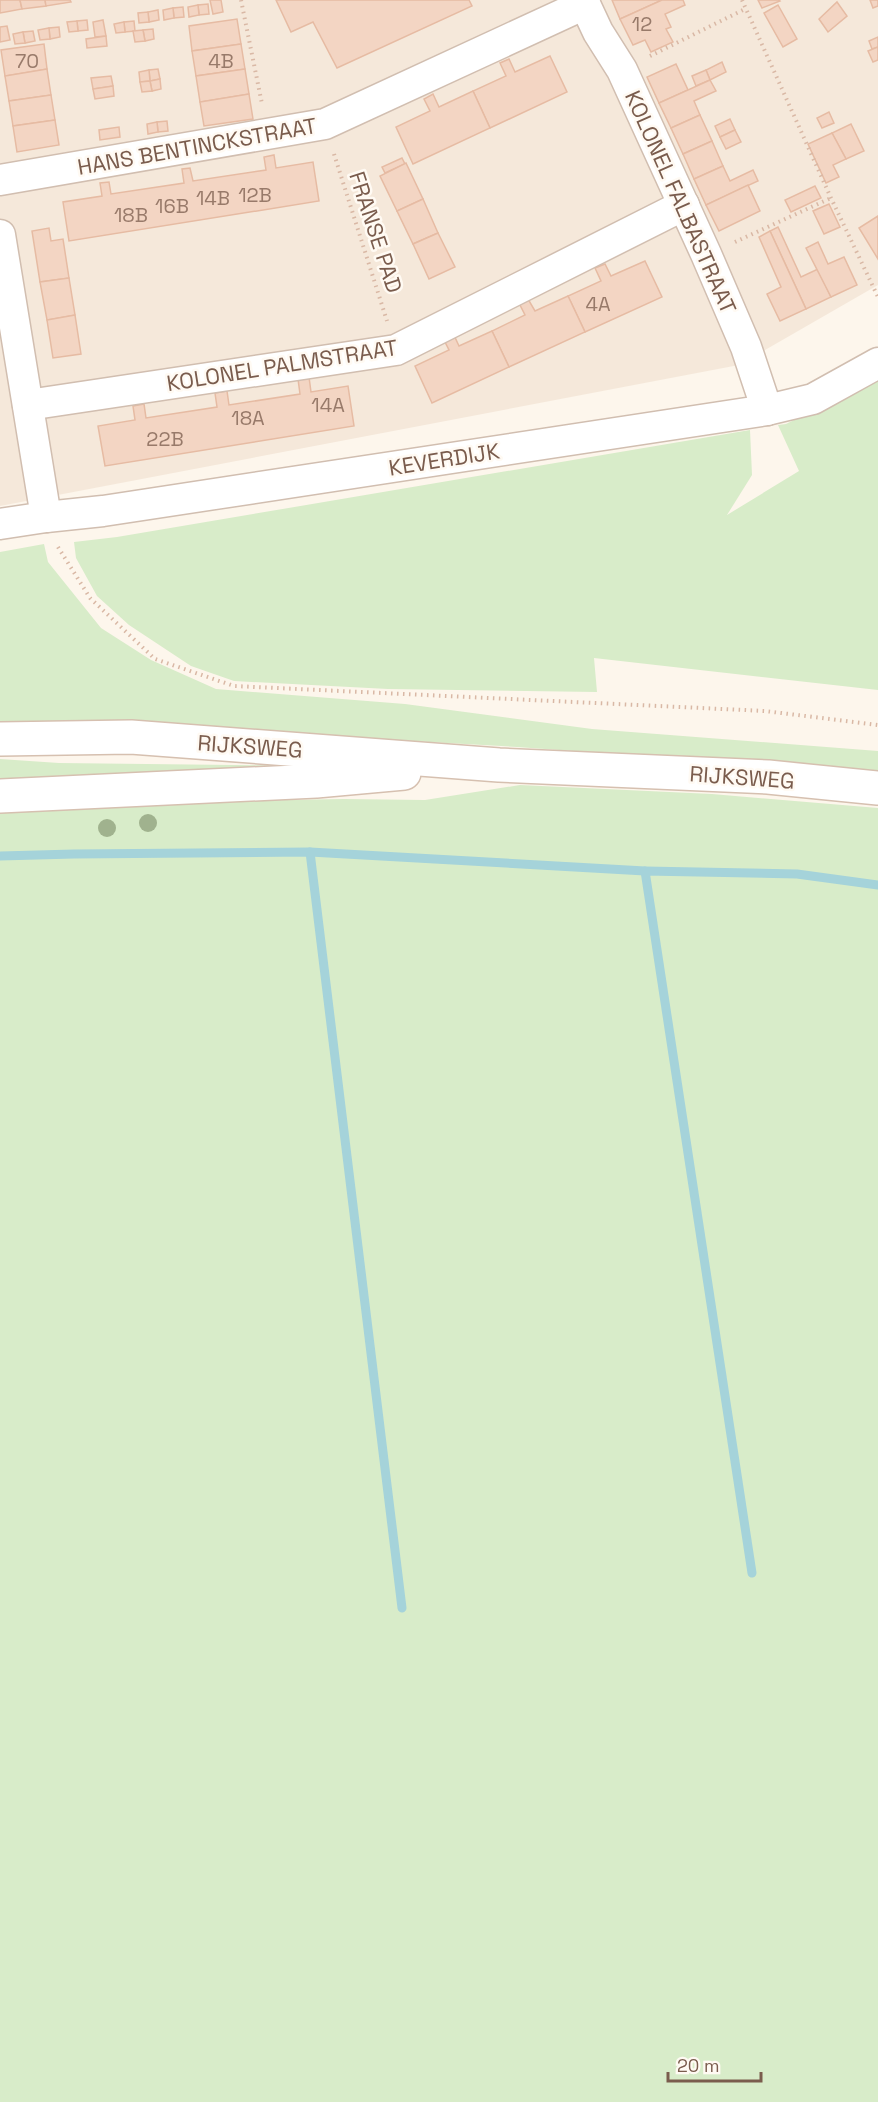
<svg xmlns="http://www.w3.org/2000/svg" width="878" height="2102" font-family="'Space Grotesk',sans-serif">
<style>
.residential{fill:#f5e8da}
.green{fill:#d8ecc9}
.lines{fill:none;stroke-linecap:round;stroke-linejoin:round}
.stream{stroke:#a5d3da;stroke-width:9}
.building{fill:#f3d5c3;stroke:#e6bba3;stroke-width:1.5}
.street-casing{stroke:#d1beb0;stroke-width:33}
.secondary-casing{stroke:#d6c0b0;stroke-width:36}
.path{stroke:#d9b8a5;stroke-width:4;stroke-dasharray:1.5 4.5;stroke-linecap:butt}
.street{stroke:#fff;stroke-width:30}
.secondary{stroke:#fff;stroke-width:33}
.tree{fill:#a0b28e}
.labels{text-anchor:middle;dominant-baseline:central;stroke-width:5;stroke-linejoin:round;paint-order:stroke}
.number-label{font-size:20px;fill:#987a6a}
.street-label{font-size:22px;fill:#7a5c4d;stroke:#fffaf3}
</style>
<rect width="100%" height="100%" fill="#fdf6ec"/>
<path class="residential" d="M0 0H878V285L739 365 0 506Z"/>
<g class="green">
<path d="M878 378V690L594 658 597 692 388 689 234 681 191 666 129 625 97 596 76 558 74 542 117 537 750 430 752 475 727 515 799 471 778 425 786 424Z"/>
<path d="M44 544 48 562 101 628 151 660 216 689 405 704 592 729 878 751V775L840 770 517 747 176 728 0 730V552Z"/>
<path d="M0 759 59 763 393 767 0 790Z"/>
<path d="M520 785 712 794 878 808V2102H0V808L168 802 344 799 425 800Z"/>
</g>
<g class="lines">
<g class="stream">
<path d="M310 852 402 1608"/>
<path d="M0 856 74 854 310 852 645 871"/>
<path d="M752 1573 645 871 797 874 878 885"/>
</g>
</g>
<g class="building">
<path d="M0 0H20L22 9 0 13Z"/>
<path d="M20 0H45L46 6 22 9Z"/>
<path d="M45 0H70L71 2 46 6Z"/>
<path d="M210 0H221L223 12 213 14Z"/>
<path d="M276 0H469L472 6 337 68 313 22 291 32Z"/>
<path d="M612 0H662L620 19Z"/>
<path d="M662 0H683L685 5 665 14 671 27 666 29 673 42 651 52 645 40 633 45 620 19Z"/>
<path d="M758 0H779L780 1 762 8Z"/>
<path d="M870 0H878V6L873 8Z"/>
<path d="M837 2 847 16 828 32 819 19Z"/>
<path d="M208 4 209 14 199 15 198 5Z"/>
<path d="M198 5 199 15 189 17 188 7Z"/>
<path d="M778 5 797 39 783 47 764 13Z"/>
<path d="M183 7 184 17 174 18 173 8Z"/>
<path d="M173 8 174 18 164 20 163 10Z"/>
<path d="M158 10 159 20 149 22 148 12Z"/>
<path d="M148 12 149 22 139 23 138 13Z"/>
<path d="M237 19 241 44 192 51 189 26Z"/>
<path d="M87 20 88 30 78 31 77 21Z"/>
<path d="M103 20 106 36 95 37 93 22Z"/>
<path d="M77 21 78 31 69 32 67 22Z"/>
<path d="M134 21 135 31 125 32 124 22Z"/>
<path d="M124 22 125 32 116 33 114 24Z"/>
<path d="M7 26 10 40 0 42V27Z"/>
<path d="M59 27 60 37 50 39 49 28Z"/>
<path d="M49 28 50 39 40 40 38 30Z"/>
<path d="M153 29 154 39 145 41 143 30Z"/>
<path d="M143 30 145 41 135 42 133 31Z"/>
<path d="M33 31 35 41 25 43 23 32Z"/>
<path d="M23 32 25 43 15 44 13 34Z"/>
<path d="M106 36 107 46 87 48 86 39Z"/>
<path d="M878 37V47L872 49 869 41Z"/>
<path d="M44 44 47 69 5 76 1 50Z"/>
<path d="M241 44 245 69 196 76 192 51Z"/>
<path d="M878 47V60L873 62 868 51Z"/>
<path d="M550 56 567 92 490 128 473 91 506 76 500 63 509 59 515 72Z"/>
<path d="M722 62 726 72 710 80 706 70Z"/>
<path d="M676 64 688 90 659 103 647 77Z"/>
<path d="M47 69 51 95 9 101 5 76Z"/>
<path d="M158 69 160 79 150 81 149 70Z"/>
<path d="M245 69 249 94 200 102 196 76Z"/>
<path d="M149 70 150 81 140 82 139 72Z"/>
<path d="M706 70 710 80 696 86 692 76Z"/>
<path d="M111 76 113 86 93 89 91 78Z"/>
<path d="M160 79 161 89 152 91 150 81Z"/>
<path d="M710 80 716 91 694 101 700 115 671 128 659 103Z"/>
<path d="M150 81 152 91 142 92 140 82Z"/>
<path d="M113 86 114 96 95 99 93 89Z"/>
<path d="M473 91 490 128 413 164 396 127 430 111 424 99 433 94 439 107Z"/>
<path d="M249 94 253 119 204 126 200 102Z"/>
<path d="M51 95 55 120 13 126 9 101Z"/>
<path d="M829 112 834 123 822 128 817 118Z"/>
<path d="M700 115 712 141 683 154 671 128Z"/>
<path d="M730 119 735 130 720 137 715 126Z"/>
<path d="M55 120 59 145 17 152 13 126Z"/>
<path d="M167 121 168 131 158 132 157 122Z"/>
<path d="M157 122 158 132 148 134 147 124Z"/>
<path d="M851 124 864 151 846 159 832 133Z"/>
<path d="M119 127 120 137 100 140 99 130Z"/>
<path d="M735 130 741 142 726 149 720 137Z"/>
<path d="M832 133 846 159 833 165 839 177 826 183 808 144Z"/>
<path d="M712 141 723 166 694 179 683 154Z"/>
<path d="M274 155 276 168 313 162 319 201 69 241 63 202 102 196 100 183 109 182 111 194 184 183 182 169 190 168 193 181 266 170 264 157Z"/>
<path d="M402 158 405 164 385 173 382 167Z"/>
<path d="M406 163 423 199 397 211 380 176Z"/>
<path d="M723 166 730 181 753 170 758 181 706 205 694 179Z"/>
<path d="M748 185 760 211 719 231 706 205Z"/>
<path d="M815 186 821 198 791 212 785 200Z"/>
<path d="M423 199 438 233 413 244 397 211Z"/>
<path d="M829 204 840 227 824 234 813 211Z"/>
<path d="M878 216V259L859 228Z"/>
<path d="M778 227 801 277 818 269 831 297 806 309 770 231Z"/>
<path d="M49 228 51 241 63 239 69 278 40 282 32 231Z"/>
<path d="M770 231 806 309 780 321 767 294 781 287 759 237Z"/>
<path d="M438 233 455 267 429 279 413 244Z"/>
<path d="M818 242 828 264 844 257 857 285 831 297 806 248Z"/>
<path d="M645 261 662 297 585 332 568 296 601 281 595 268 605 264 611 276Z"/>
<path d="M69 278 75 315 47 320 40 282Z"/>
<path d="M568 296 585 332 509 367 492 331 525 315 519 303 528 299 535 311Z"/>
<path d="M75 315 81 354 53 358 47 320Z"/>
<path d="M492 331 509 367 432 403 415 366 449 350 443 338 453 333 459 346Z"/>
<path d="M309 377 311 392 348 386 354 426 105 466 98 426 135 420 133 406 144 404 146 418 217 407 215 393 227 391 229 405 300 394 298 379Z"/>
</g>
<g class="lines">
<defs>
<g id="street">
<path d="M583 0 598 32 622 70 706 254 746 347 767 410"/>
<path d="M0 180 325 124 585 4"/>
<path d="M0 235 46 517"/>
<path d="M28 405 396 350 684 205"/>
<path d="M0 524 46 517 103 511 767 410 813 399 878 363"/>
</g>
<g id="secondary">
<path d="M0 739 131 737 499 765 768 777 878 788"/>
<path d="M0 796 316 781 404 773"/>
</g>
</defs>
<use href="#street" class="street-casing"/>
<use href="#secondary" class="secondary-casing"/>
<g class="path">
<path d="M241 0 262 104"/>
<path d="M742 0 831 198 878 297"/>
<path d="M650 56 745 9"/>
<path d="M334 154 387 321"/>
<path d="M735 242 831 198"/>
<path d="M58 547 90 598 155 659 234 686 765 711 878 725"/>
</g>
<use href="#street" class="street"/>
<use href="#secondary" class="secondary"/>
</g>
<g class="tree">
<circle cx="148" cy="823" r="9"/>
<circle cx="107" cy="828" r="9"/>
</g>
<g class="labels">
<g class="number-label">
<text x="642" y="24">12</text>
<text x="27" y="61">70</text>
<text x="221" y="61">4B</text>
<text x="255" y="195">12B</text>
<text x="213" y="198">14B</text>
<text x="172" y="206">16B</text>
<text x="131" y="215">18B</text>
<text x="598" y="304">4A</text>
<text x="328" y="405">14A</text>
<text x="248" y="418">18A</text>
<text x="165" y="439">22B</text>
</g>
<g class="street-label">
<text transform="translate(197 146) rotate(-10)">HANS BENTINCKSTRAAT</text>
<text transform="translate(681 202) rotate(66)">KOLONEL FALBASTRAAT</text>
<text transform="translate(376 232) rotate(72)">FRANSE PAD</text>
<text transform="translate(282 365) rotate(-9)">KOLONEL PALMSTRAAT</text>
<text transform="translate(444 459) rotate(-9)">KEVERDIJK</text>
<text transform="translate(250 746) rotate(4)">RIJKSWEG</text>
<text transform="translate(742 777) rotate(4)">RIJKSWEG</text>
</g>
</g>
<path d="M668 2072v9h93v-9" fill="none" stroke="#7a5c4d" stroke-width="3"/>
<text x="677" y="2072" font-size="18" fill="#7a5c4d" stroke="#fffaf3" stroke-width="4.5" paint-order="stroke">20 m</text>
</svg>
